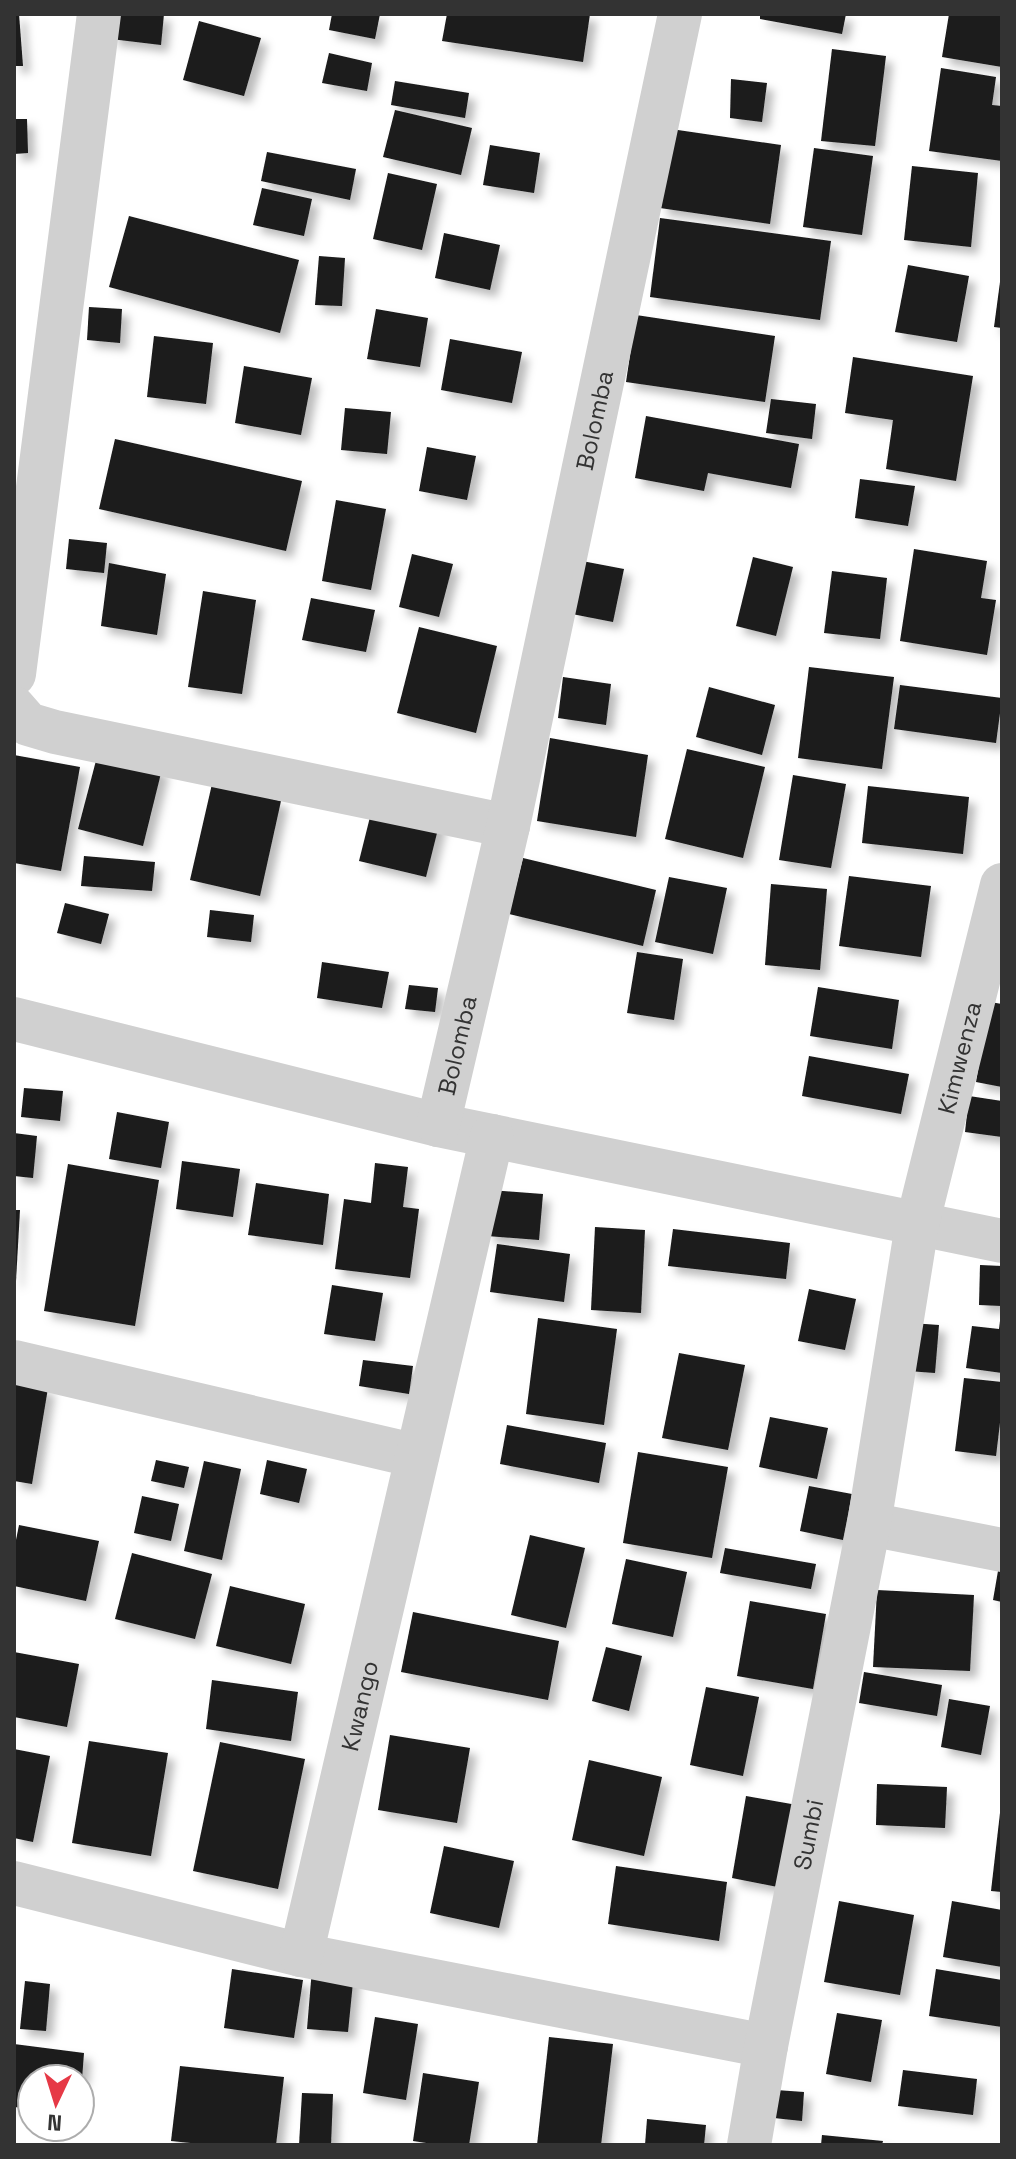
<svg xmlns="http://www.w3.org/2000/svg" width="1016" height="2159" font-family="'Space Grotesk',sans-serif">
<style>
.building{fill:#1a1a1a;filter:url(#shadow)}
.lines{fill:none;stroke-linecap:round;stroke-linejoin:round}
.street{stroke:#d0d0d0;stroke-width:44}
.labels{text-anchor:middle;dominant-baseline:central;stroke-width:8;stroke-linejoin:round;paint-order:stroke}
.street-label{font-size:24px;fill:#333;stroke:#fff}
</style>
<defs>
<filter id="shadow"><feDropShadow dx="7" dy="7" stdDeviation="4" flood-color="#0004"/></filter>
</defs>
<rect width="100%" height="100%" fill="#fff"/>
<g class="building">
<path d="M14 14H19L23 66H14Z"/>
<path d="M114 14H164L161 45 111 39Z"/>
<path d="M332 14H380L375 39 329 30Z"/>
<path d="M447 14H590L583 62 442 41Z"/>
<path d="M760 14H846L842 34 760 19Z"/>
<path d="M949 14H1002V67L942 57Z"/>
<path d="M199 21 261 38 244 96 183 80Z"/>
<path d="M832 49 886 56 875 146 821 141Z"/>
<path d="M329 53 372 63 367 91 322 83Z"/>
<path d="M941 68 996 77 992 105 1002 106V161L929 151Z"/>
<path d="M731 79 767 83 762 122 730 118Z"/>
<path d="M395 81 469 93 465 118 391 105Z"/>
<path d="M395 110 472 128 461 175 383 157Z"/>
<path d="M14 119H27L28 153 14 154Z"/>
<path d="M671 129 781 145 770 224 660 208Z"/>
<path d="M490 145 540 153 534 193 483 185Z"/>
<path d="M814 148 873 156 862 235 803 227Z"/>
<path d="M267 152 356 169 350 200 261 181Z"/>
<path d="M912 166 978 173 971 247 904 240Z"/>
<path d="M388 173 437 184 422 250 373 239Z"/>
<path d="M262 188 312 199 304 236 253 225Z"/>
<path d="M129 216 299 260 280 333 109 287Z"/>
<path d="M660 218 831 241 820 320 650 297Z"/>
<path d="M444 233 500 245 490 290 435 278Z"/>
<path d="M319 256 345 258 342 306 315 305Z"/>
<path d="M908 265 969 276 957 342 895 332Z"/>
<path d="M1000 282H1002V328L994 327Z"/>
<path d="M89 307 122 309 120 343 87 340Z"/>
<path d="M376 309 428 318 420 367 367 359Z"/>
<path d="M636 315 775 336 765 402 626 382Z"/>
<path d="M154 336 213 343 206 404 147 397Z"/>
<path d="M450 339 522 352 512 403 441 390Z"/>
<path d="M853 357 973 376 956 481 886 469 893 420 845 413Z"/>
<path d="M244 366 312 378 301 435 235 423Z"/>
<path d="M771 399 816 404 812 439 766 433Z"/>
<path d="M345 408 391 412 387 454 341 450Z"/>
<path d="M646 416 799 444 791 488 708 473 704 491 635 478Z"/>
<path d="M115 439 302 481 286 551 99 509Z"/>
<path d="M427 447 476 456 467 500 419 491Z"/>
<path d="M860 479 915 486 908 526 855 518Z"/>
<path d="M336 500 386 509 371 590 322 581Z"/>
<path d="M69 539 107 543 104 573 66 569Z"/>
<path d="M914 549 987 561 981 598 996 600 987 655 900 641Z"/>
<path d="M412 554 453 564 439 617 399 607Z"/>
<path d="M753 557 793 567 776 636 736 626Z"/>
<path d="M582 561 624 569 613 622 572 614Z"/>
<path d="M109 563 166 574 157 635 101 626Z"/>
<path d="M832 571 887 578 880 639 824 633Z"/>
<path d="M203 591 256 600 242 694 188 687Z"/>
<path d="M311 598 375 610 366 652 302 640Z"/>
<path d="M419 627 497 646 476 733 397 713Z"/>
<path d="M809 667 894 677 882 769 798 758Z"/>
<path d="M563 677 611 684 606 725 558 718Z"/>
<path d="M900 685 1002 698 996 743 894 729Z"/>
<path d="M709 687 775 705 762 755 696 737Z"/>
<path d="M550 738 648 755 636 837 537 821Z"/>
<path d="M687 749 765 767 743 858 665 839Z"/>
<path d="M98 753 162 769 143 846 78 829Z"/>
<path d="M14 755 80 767 61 871 14 863Z"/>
<path d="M793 775 846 784 831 868 779 860Z"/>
<path d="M212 784 281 801 260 896 190 880Z"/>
<path d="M868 786 969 797 963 854 862 843Z"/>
<path d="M373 805 440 821 426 877 359 861Z"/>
<path d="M84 856 155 862 152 891 81 886Z"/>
<path d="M523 858 656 890 643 946 509 914Z"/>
<path d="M849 876 931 886 921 957 839 946Z"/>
<path d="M669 877 727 888 713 954 655 942Z"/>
<path d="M771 884 827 889 820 970 765 965Z"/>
<path d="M65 903 109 914 101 944 57 933Z"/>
<path d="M210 910 254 915 251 942 207 937Z"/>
<path d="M637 952 683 959 674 1020 627 1013Z"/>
<path d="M322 962 389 972 382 1008 317 998Z"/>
<path d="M409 985 438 988 435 1012 405 1009Z"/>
<path d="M818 987 899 1000 892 1049 810 1036Z"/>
<path d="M990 1002 1002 1004V1087L976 1082Z"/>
<path d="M809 1056 909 1074 901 1114 802 1096Z"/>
<path d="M24 1088 63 1091 60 1121 21 1117Z"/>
<path d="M969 1096 1002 1101V1137L965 1132Z"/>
<path d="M117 1112 169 1122 161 1168 109 1159Z"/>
<path d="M14 1133 37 1136 33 1178 14 1176Z"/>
<path d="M182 1161 240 1169 233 1217 176 1209Z"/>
<path d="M375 1163 408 1167 403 1207 419 1209 410 1278 335 1269 344 1199 371 1203Z"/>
<path d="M68 1164 159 1180 135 1326 44 1311Z"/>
<path d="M256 1183 329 1194 323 1245 248 1235Z"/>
<path d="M490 1190 543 1194 539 1240 487 1236Z"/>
<path d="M14 1210H20L16 1281H14Z"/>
<path d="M595 1227 645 1230 641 1313 591 1310Z"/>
<path d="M673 1229 790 1243 786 1279 668 1266Z"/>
<path d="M497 1244 570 1254 564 1302 490 1292Z"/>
<path d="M980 1265 1002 1266V1306L979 1305Z"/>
<path d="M332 1285 383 1293 375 1341 324 1334Z"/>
<path d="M809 1289 856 1299 845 1350 798 1341Z"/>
<path d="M538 1318 617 1329 604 1425 526 1414Z"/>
<path d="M1000 1321H1002V1373L966 1368 972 1326 999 1329Z"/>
<path d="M911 1323 939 1325 935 1373 908 1371Z"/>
<path d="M679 1353 745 1365 728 1450 662 1438Z"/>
<path d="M363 1360 413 1366 409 1394 359 1386Z"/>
<path d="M964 1378 1002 1382V1406L996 1456 955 1451Z"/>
<path d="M14 1382 48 1388 32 1484 14 1481Z"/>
<path d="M770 1417 828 1428 817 1479 759 1467Z"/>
<path d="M507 1425 606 1443 599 1483 500 1464Z"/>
<path d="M638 1452 728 1467 712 1558 623 1543Z"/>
<path d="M156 1460 189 1467 184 1488 151 1481Z"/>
<path d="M267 1460 307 1469 299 1503 260 1494Z"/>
<path d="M204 1461 241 1469 222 1560 184 1551Z"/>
<path d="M809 1486 852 1494 843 1540 800 1531Z"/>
<path d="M142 1496 179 1504 171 1541 134 1533Z"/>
<path d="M19 1525 99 1541 86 1601 14 1586V1550Z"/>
<path d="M530 1535 585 1548 566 1628 511 1615Z"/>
<path d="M725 1548 816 1564 811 1589 720 1573Z"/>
<path d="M132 1553 212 1574 195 1639 115 1619Z"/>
<path d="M626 1559 687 1572 673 1637 612 1624Z"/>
<path d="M998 1571 1002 1572V1602L993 1600Z"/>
<path d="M230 1586 305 1604 291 1664 216 1646Z"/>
<path d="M877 1590 974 1595 970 1671 873 1667Z"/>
<path d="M750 1601 826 1614 813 1689 737 1676Z"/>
<path d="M413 1612 559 1641 548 1700 401 1672Z"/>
<path d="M606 1647 642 1656 629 1711 592 1701Z"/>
<path d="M14 1652 79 1664 67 1727 14 1717Z"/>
<path d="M864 1672 942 1685 937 1716 859 1703Z"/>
<path d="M212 1680 298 1692 291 1741 206 1729Z"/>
<path d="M706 1687 759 1697 743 1776 690 1765Z"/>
<path d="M949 1699 990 1706 981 1755 941 1747Z"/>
<path d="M390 1735 470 1748 457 1823 378 1810Z"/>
<path d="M89 1741 168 1753 151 1856 72 1843Z"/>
<path d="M220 1742 305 1759 278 1889 193 1871Z"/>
<path d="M14 1749 50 1756 33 1842 14 1838Z"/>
<path d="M589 1760 662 1777 644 1856 572 1840Z"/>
<path d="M877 1784 947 1787 945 1828 876 1825Z"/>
<path d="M746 1796 797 1805 783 1888 732 1878Z"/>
<path d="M1000 1813H1002V1892L991 1891Z"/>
<path d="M444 1846 514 1861 499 1928 430 1913Z"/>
<path d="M616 1866 727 1882 719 1941 608 1924Z"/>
<path d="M839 1901 914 1915 900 1995 824 1982Z"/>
<path d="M952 1901 1002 1910V1967L943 1957Z"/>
<path d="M232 1969 303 1980 294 2038 224 2028Z"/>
<path d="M312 1969 354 1972 348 2032 307 2029Z"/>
<path d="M936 1969 1002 1980V2027L929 2016Z"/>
<path d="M25 1981 50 1984 46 2031 20 2029Z"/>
<path d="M837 2013 882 2020 871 2082 826 2074Z"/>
<path d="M375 2017 418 2024 406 2100 363 2093Z"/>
<path d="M549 2037 613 2044 601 2145H537Z"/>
<path d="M14 2044 84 2053 82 2079H32V2109L14 2107Z"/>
<path d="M180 2066 284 2077 276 2145H211L171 2141Z"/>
<path d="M903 2070 977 2079 973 2115 898 2106Z"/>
<path d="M423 2073 479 2082 469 2145H440L413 2141Z"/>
<path d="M776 2090 804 2092 802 2121 774 2118Z"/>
<path d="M302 2093 333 2094 331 2145H299Z"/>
<path d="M647 2119 706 2125 704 2145H645Z"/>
<path d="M822 2135 883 2141 882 2145H821Z"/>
</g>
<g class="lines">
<g class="street">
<path d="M14 674 99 14"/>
<path d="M14 708 28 724 55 732 508 826"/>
<path d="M14 1019 438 1125 1002 1241"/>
<path id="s1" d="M438 1125 508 826 680 14"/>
<path d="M14 1362 417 1456"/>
<path d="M869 1524 1002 1550"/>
<path d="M14 1883 301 1955 766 2046"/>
<path id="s2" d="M301 1955 492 1136"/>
<path id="s3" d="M749 2145 766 2046 869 1524 917 1225 1002 885"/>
</g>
</g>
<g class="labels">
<g class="street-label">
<text stroke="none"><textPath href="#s1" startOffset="722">Bolomba</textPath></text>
<text stroke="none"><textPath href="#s1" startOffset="82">Bolomba</textPath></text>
<text stroke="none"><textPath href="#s3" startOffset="1108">Kimwenza</textPath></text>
<text stroke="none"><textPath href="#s2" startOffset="256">Kwango</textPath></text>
<text stroke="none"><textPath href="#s3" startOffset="316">Sumbi</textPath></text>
</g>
</g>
<rect width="1016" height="2159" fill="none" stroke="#333333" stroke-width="32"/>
<g transform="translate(56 2103) rotate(184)"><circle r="38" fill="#ffffff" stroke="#adadad" stroke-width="2"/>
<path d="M0-6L14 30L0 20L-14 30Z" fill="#e63946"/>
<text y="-12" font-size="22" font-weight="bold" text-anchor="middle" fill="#333333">N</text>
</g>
</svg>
